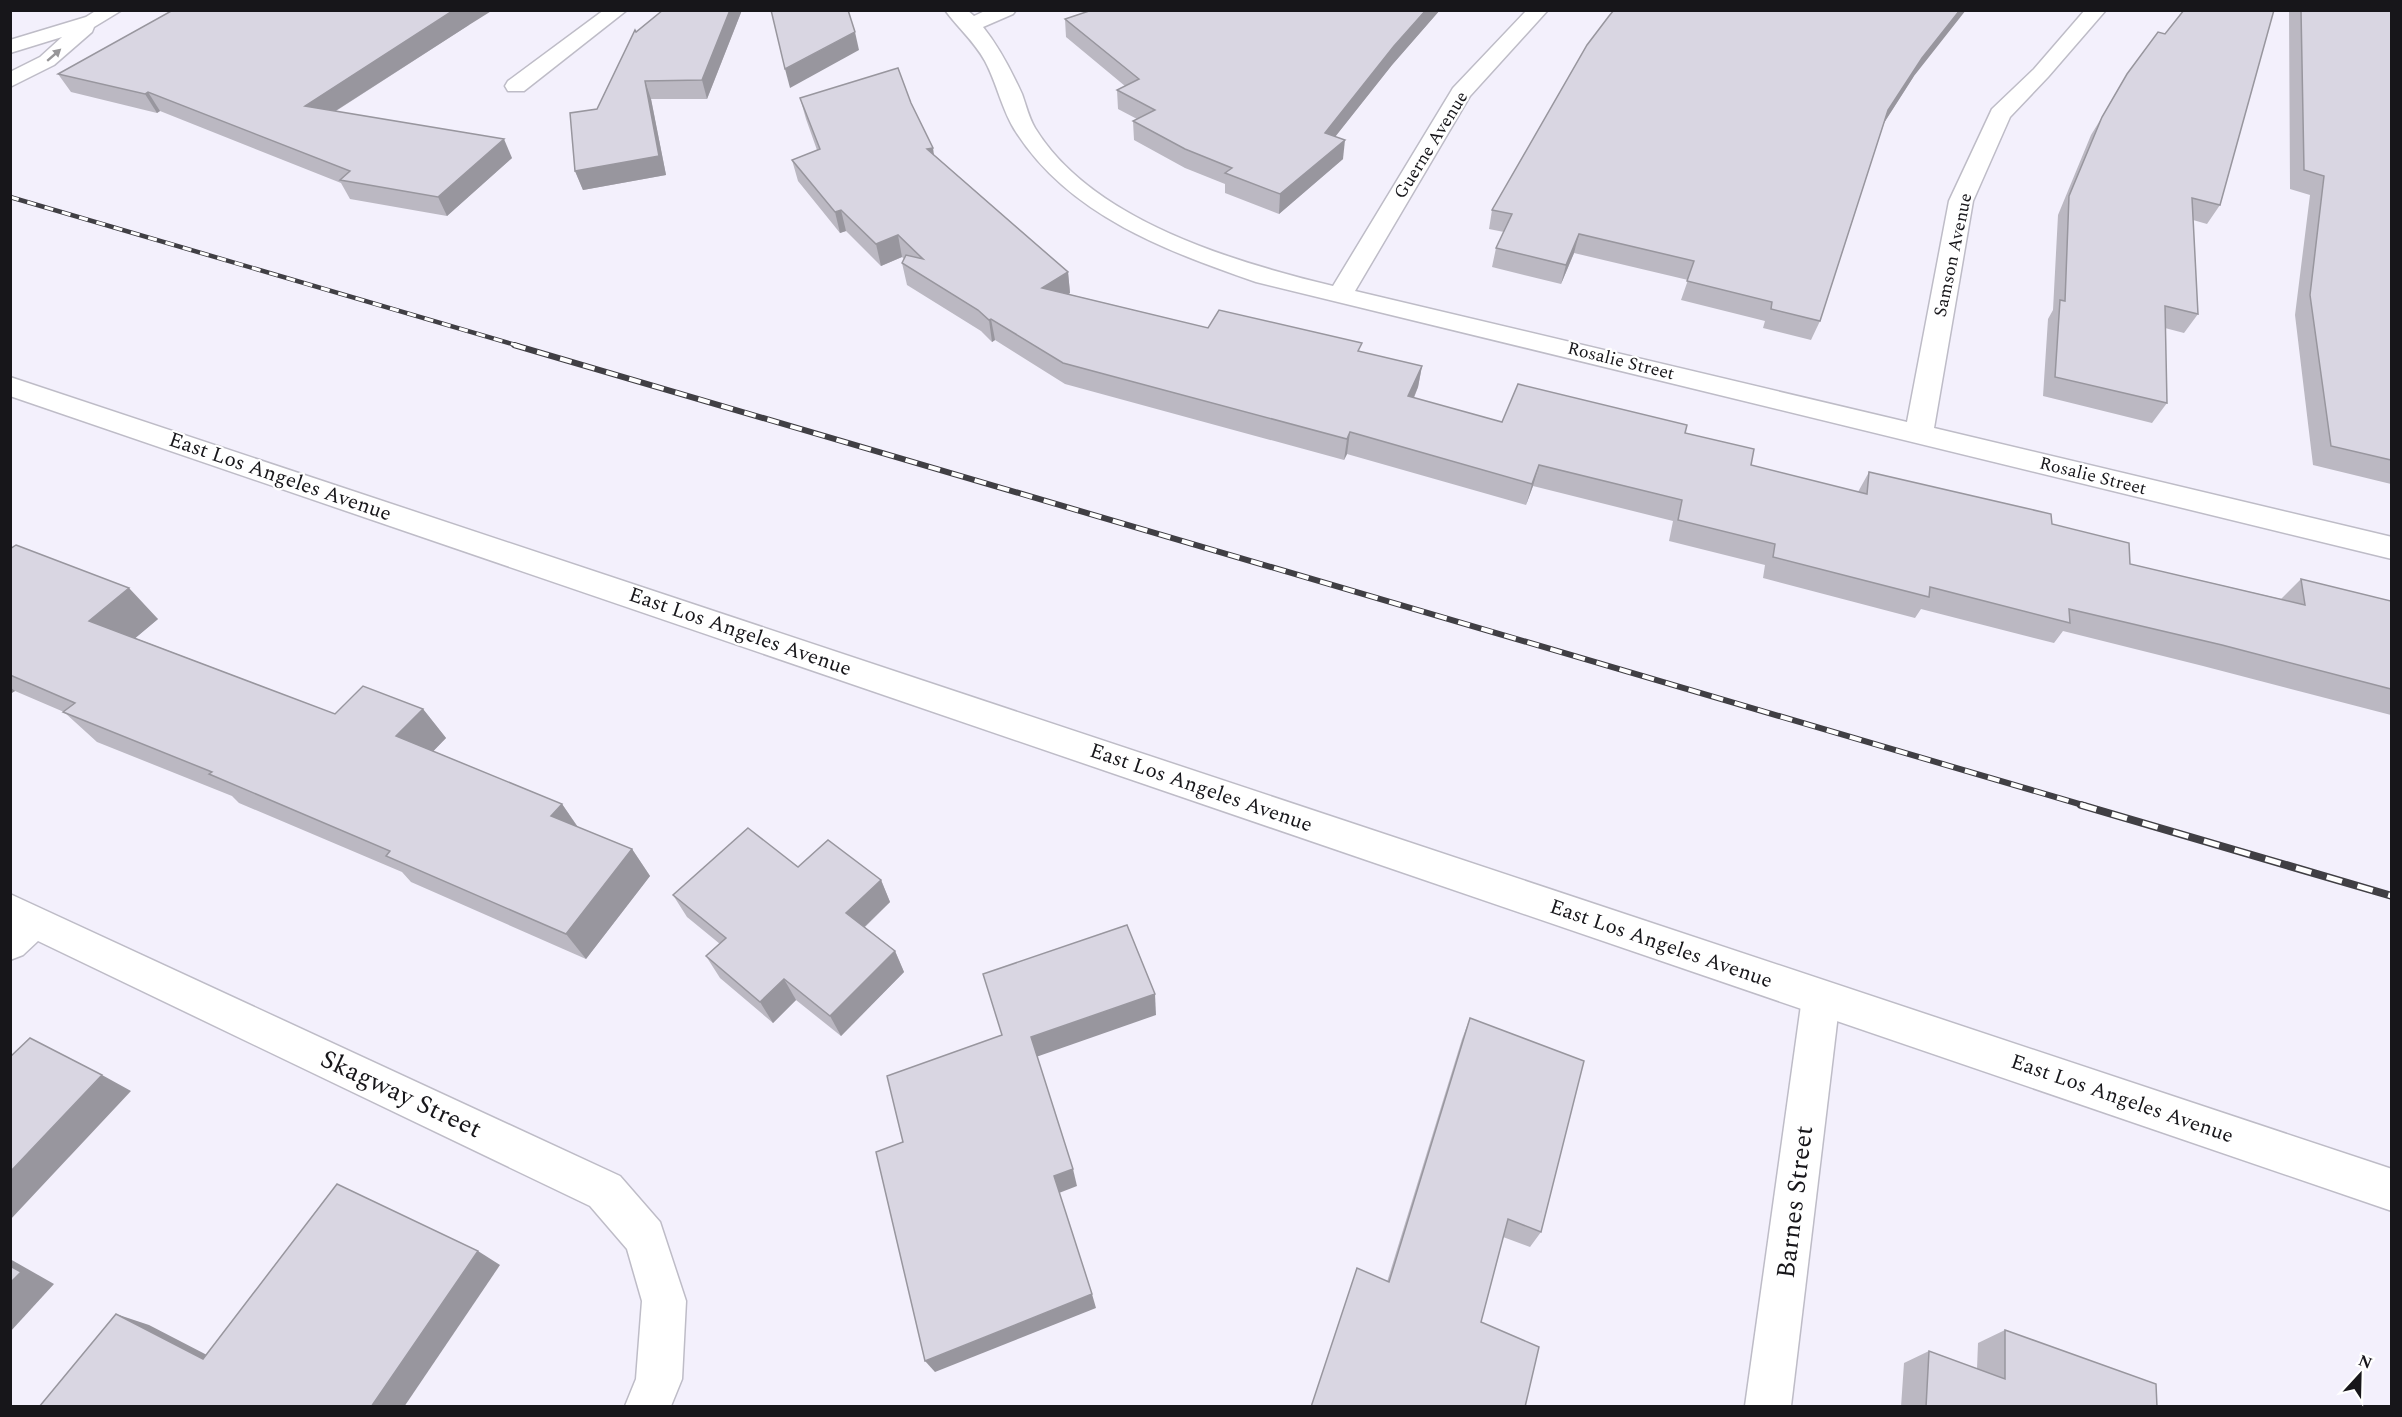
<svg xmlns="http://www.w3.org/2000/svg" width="2402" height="1417" font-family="Spectral,serif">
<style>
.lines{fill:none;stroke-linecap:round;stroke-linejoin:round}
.minor-casing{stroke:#bebcc7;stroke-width:3}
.major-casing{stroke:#bebcc7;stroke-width:3}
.minor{fill:#fff;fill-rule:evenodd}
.major{fill:#fff;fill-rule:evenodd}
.rail-far2-casing{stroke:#403f44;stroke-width:4.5}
.rail-far1-casing{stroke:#403f44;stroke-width:6}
.rail-casing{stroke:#403f44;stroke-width:8}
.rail-far2{stroke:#fff;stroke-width:3;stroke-dasharray:9;stroke-linecap:butt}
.rail-far1{stroke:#fff;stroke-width:4;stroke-dasharray:12;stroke-linecap:butt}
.rail{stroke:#fff;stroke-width:5;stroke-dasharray:16;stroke-linecap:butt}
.wall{fill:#bbb8c2}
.shaded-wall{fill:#98969e}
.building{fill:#d9d6e2;stroke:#98969e;stroke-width:1.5}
.oneway{fill:#979698}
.labels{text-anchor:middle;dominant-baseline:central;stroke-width:4.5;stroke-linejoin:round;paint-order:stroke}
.far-street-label{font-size:18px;fill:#17161a;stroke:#fff}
.street-label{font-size:21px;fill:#17161a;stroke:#fff}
.near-street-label{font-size:26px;fill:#17161a;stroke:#fff}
</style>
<rect width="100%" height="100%" fill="#f3f0fc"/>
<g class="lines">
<defs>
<g id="minor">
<path d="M604 10H627L524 91H508L505 86 508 81Z"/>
<path d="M945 10H967L974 16 987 10H1016L1013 14 983 27C999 47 1011 70 1022 94 1026 105 1029 118 1035 128 1092 221 1234 262 1333 286L1453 88 1527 10H1548L1470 96 1355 291 1907 422 1949 201 1992 109 2034 69 2085 10H2106L2048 77 2010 117 1973 201 1934 428 2392 537V559L1256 282C1167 251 1070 216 1016 132 1002 111 997 83 985 61 974 41 958 28 945 10Z"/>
<path d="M10 894 620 1176 660 1222 686 1301 682 1379 671 1406H625L636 1379 642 1301 627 1249 590 1206 38 941 23 955 10 960Z"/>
<path d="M1821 980 1835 985 1840 998 1791 1406H1745L1802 998 1807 985Z"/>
</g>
<g id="major">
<path d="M97 10H122L94 27 92 32 54 65 10 87V72L40 57 62 37 10 53V40L86 17Z"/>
<path d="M10 377 2392 1169V1211L10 396Z"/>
</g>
</defs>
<use href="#minor" class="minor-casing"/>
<use href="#major" class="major-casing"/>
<use href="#minor" class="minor"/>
<use href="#major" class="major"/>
<defs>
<path id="rail-far2" d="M10 197 519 346"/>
<path id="rail-far1" d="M514 345 2086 806"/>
<path id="rail" d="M2081 805 2392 896"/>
</defs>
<use href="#rail-far2" class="rail-far2-casing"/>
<use href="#rail-far1" class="rail-far1-casing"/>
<use href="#rail" class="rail-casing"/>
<use href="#rail-far2" class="rail-far2"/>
<use href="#rail-far1" class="rail-far1"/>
<use href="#rail" class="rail"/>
</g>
<g class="wall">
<path d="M663 10H742L707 99H651L666 175 583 190 575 171 597 109 636 32Z"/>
<path d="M1092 10H1440L1392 65 1335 137 1343 159 1279 214 1225 193V184L1185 168 1134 140 1133 121 1137 119 1118 109 1117 90 1125 86 1066 37 1065 19Z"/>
<path d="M2289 10H2391V484L2313 465 2295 315 2310 195 2290 189Z"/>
<path d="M469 25 336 111 512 158 447 216 350 199 341 183 160 111 157 113 71 92 58 74Z"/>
<path d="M1914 76 1884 123 1820 321 1811 340 1763 328 1765 321 1681 300 1688 280 1574 253 1561 284 1492 267 1496 248 1504 232 1489 229 1492 210Z"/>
<path d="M800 98 911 103 934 155 1068 272 1070 293 1068 294 1208 328 1361 352 1422 366 1418 387 1414 398 1502 422 1685 433 1751 465 1858 492 1869 472 2052 524 2130 564 2281 599 2301 579 2391 601V715L2203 666 2063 631 2054 643 1921 609 1915 618 1763 578 1765 565 1669 541 1673 521 1533 486 1526 505 1347 454 1344 460 1065 384 995 340 992 342 981 331 907 285 902 263 904 259 902 257 881 266 846 231 840 233 798 181 792 160 817 150 806 119Z"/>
<path d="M2102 117 2220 205 2207 224 2193 220 2198 314 2184 333 2165 328 2167 403 2152 423 2043 396 2048 319 2053 310 2058 215 2091 135Z"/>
<path d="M10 549 158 619 135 638 335 714 423 709 446 738 433 751 562 804 578 827 632 849 650 876 586 959 411 882 402 872 239 803 232 796 97 742 64 712 15 691 10 694Z"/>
<path d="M798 867 881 880 890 902 865 927 895 951 904 972 841 1036 796 1000 773 1023 720 978 706 956 720 944 687 917 673 895Z"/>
<path d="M1470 1018 1541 1232 1530 1247 1503 1237 1481 1322 1387 1282 1462 1039Z"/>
<path d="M2005 1330 2157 1407H1901L1904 1363 1929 1351 1977 1369 1978 1343Z"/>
</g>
<g class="shaded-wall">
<path d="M454 10H493L469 25 315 124 305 106Z"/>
<path d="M730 10H742L707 99 702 80Z"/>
<path d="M1426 10H1440L1392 65 1323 152 1325 133 1394 46Z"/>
<path d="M1960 10H1966L1914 76 1880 129 1888 110 1922 58Z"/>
<path d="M855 32 859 50 790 88 785 69Z"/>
<path d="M645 81 651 99 666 175 583 190 575 171Z"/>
<path d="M148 92 160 111 157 113 145 94Z"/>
<path d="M504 139 512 158 447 216 438 197Z"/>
<path d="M1345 140 1343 159 1279 214 1280 194Z"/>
<path d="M933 148 936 169 927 149Z"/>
<path d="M841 210 846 231 840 233 835 212Z"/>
<path d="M1579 234 1574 253 1561 284 1566 265Z"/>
<path d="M898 235 902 257 881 266 876 244Z"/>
<path d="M1068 272 1070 293 1044 309 1042 288Z"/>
<path d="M991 319 995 340 992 342 989 320Z"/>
<path d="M1422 366 1418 387 1405 418 1408 396Z"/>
<path d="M1350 432 1347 454 1344 460 1347 439Z"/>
<path d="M1539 465 1533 486 1526 505 1532 484Z"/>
<path d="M129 588 158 619 120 651 89 621Z"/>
<path d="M10 687 15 691 10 694Z"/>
<path d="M423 709 446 738 420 765 396 736Z"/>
<path d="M562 804 581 832 551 816Z"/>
<path d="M632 849 650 876 586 959 566 934Z"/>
<path d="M881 880 890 902 856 935 846 913Z"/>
<path d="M895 951 904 972 841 1036 830 1016Z"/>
<path d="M784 979 796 1000 773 1023 760 1002Z"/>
<path d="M1155 994 1156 1015 1036 1057 1031 1037Z"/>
<path d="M102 1075 131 1091 10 1220V1172Z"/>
<path d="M1073 1169 1077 1186 1059 1193 1054 1176Z"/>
<path d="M478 1251 500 1265 404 1407H371Z"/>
<path d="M10 1259 54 1284 10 1332Z"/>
<path d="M1092 1294 1096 1308 935 1372 925 1361Z"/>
<path d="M116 1314 149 1325 234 1369 203 1359Z"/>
</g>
<g class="building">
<path d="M173 10H454L305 106 504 139 438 197 340 180 350 171 148 92 145 94 58 74Z"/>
<path d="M663 10H730L702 80 645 81 659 156 575 171 570 113 597 109 635 30 636 32Z"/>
<path d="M771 10H848L855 32 785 69Z"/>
<path d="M1092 10H1426L1394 46 1325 133 1345 140 1280 194 1225 173 1232 168 1185 149 1133 121 1155 110 1117 90 1139 79 1065 19Z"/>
<path d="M1614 10H1960L1922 58 1888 110 1820 321 1771 309 1772 302 1687 281 1694 261 1579 234 1566 265 1496 248 1512 214 1492 210 1587 45 1609 16Z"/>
<path d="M2184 10H2274L2220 205 2192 198 2198 314 2165 306 2167 403 2055 377 2060 300 2065 301 2069 196 2102 117 2127 74 2158 32 2165 34Z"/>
<path d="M2301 10H2391V460L2331 446 2310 295 2324 176 2304 170Z"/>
<path d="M898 68 911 103 933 148 927 149 1068 272 1042 288 1208 328 1219 310 1362 343 1358 351 1422 366 1408 396 1502 422 1518 384 1687 425 1685 433 1754 449 1751 465 1867 494 1869 472 2051 514 2052 524 2129 543 2130 564 2305 605 2301 579 2391 601V689L2222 645 2069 609 2070 623 1930 587 1929 597 1773 557 1775 544 1678 520 1682 500 1539 465 1532 484 1350 432 1347 439 1063 363 991 319 989 320 978 310 902 263 906 255 923 259 898 235 876 244 841 210 835 212 792 160 820 149 800 98Z"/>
<path d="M16 545 129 588 89 621 335 714 363 686 423 709 396 736 562 804 551 816 632 849 566 934 386 856 390 851 209 774 212 772 63 712 75 703 10 675V549Z"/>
<path d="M748 828 798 867 828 840 881 880 846 913 895 951 830 1016 784 979 760 1002 706 956 726 938 673 895Z"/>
<path d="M1127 925 1155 994 1031 1037 1073 1169 1054 1176 1092 1294 925 1361 876 1152 903 1142 887 1076 1002 1035 983 974Z"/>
<path d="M1470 1018 1584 1061 1541 1232 1508 1219 1481 1322 1539 1347 1525 1407H1311L1357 1268 1389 1282Z"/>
<path d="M30 1038 102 1075 10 1172V1057Z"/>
<path d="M337 1184 478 1251 371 1407H39L116 1314 203 1359Z"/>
<path d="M10 1266 21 1272 10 1283Z"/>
<path d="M2005 1330 2156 1384 2157 1407H1926L1929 1351 2005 1379Z"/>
</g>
<defs><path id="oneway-solid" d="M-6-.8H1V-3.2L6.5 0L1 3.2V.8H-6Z" transform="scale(1.5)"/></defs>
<use class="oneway" href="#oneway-solid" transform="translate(54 55) rotate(-41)"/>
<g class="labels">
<g class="far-street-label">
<text transform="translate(1431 145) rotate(-58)">Guerne Avenue</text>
<text transform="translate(1953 255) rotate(-78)">Samson Avenue</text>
<text transform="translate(1621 361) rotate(14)">Rosalie Street</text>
<text transform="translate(2093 476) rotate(14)">Rosalie Street</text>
</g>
<g class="street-label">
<text transform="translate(280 477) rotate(19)">East Los Angeles Avenue</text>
<text transform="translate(740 632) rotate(19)">East Los Angeles Avenue</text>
<text transform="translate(1201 788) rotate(19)">East Los Angeles Avenue</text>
<text transform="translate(1661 944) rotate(19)">East Los Angeles Avenue</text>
<text transform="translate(2122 1099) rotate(19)">East Los Angeles Avenue</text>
</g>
<g class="near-street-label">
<text transform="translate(401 1094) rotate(25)">Skagway Street</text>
<text transform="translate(1795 1202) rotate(-83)">Barnes Street</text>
</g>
</g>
<rect width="2402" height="1417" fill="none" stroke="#17161a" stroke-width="24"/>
<g transform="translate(2360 1375) rotate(22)" stroke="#ffffff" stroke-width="4.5" paint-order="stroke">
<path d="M0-4.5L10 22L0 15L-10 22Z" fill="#17161a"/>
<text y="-9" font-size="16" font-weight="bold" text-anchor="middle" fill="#17161a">N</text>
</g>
</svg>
